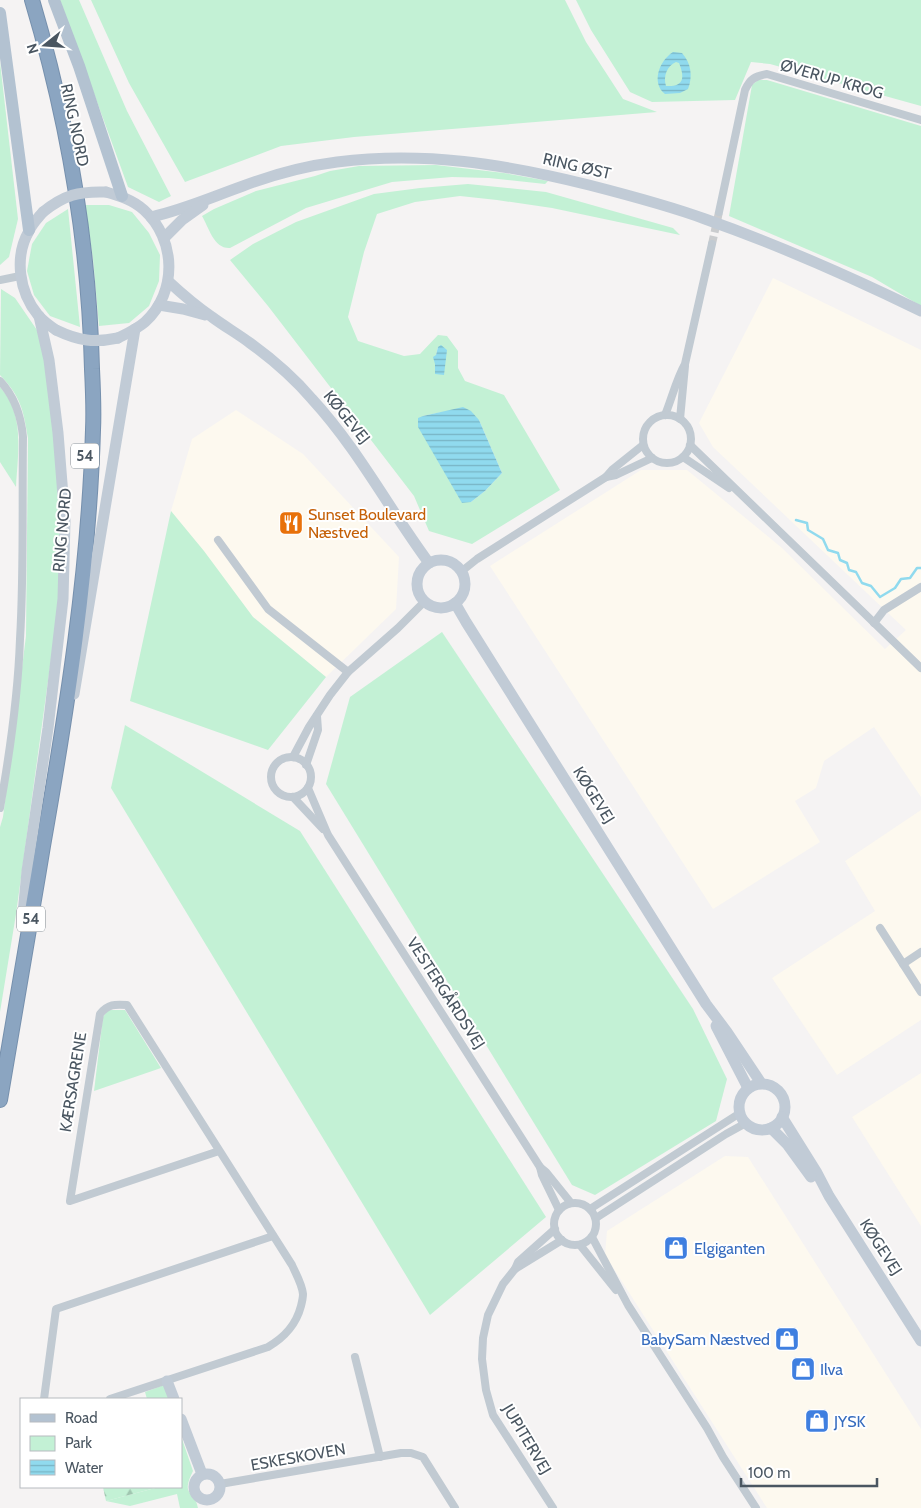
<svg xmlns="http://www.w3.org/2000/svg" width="921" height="1508" font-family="Cabin,sans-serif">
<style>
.commercial{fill:#fdf9ef}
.green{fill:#c3f1d5;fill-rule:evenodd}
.forest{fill:url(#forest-firs)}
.water{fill:url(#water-rules);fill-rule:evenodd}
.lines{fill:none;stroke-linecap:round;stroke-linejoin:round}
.stream{stroke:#90daee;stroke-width:2.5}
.street-tunnel{stroke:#caccce;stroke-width:8;stroke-dasharray:8 4;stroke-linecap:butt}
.highway-casing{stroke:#7690ad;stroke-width:16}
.street{stroke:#c1cad2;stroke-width:8}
.secondary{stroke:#c1cbd6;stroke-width:11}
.primary{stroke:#b3c2d1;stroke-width:12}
.highway{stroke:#8ba5c1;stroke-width:14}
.secondary-bridge{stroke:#c1cbd6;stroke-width:11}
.labels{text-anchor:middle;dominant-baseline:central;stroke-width:4;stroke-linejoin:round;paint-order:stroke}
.shield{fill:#fff;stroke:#808990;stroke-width:1}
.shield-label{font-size:15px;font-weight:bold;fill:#4a5661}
.street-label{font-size:16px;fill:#4a5661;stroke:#fff}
.food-label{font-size:16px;fill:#c56008;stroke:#fff;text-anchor:start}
.shop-label{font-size:16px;fill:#366cbe;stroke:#fff;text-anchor:start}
</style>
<defs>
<pattern id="forest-firs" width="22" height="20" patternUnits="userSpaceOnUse" patternTransform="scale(1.25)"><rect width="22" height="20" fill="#c3f1d5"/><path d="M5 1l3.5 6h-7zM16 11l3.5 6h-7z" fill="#a0c6b0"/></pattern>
<pattern id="water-rules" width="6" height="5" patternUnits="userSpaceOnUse" patternTransform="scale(1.25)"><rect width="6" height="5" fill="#90daee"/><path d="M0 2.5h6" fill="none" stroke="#78b4c4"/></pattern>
</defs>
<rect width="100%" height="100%" fill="#f5f3f3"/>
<g class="commercial">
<path d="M773 278 921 350V797L874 727 824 761 816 788 795 801 820 842 713 909 490 566 641 470H687L782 548 885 649 906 630 713 447 699 423Z"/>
<path d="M236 410 303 454 399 557 396 609 326 677 253 617 171 511 192 439Z"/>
<path d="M921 810V1020L837 1075 772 978 875 911 845 861Z"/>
<path d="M921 1073V1226L852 1117Z"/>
<path d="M725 1156 748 1157 921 1429V1508H767L605 1255 607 1231Z"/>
</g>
<g class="green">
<path d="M60 0H79L127 111 171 196 159 202 128 187Z"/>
<path d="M91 0H565L586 42 623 99 657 112 354 137 281 146 185 182 129 83Z"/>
<path d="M576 0H921V106L770 64 751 62 735 100 652 102 630 92 591 30Z"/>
<path d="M0 62 18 219 9 257 0 265Z"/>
<path d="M758 80H767L921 126V306L872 277 729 216 752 85Z"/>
<path d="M436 165 504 173 548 181 545 184 489 178 452 177 392 182 306 208 230 248C214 249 209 228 202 216L214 209 256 191 315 176 330 171 359 166Z"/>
<path d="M468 184 546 192 673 228 680 235 552 208 497 200 460 196 415 202 377 214 364 252 348 317 358 341 404 356 420 354 438 335 447 336 458 351V368L465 381 504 395 560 490 472 544 429 531 414 496 268 306 230 260 253 244 296 222 374 194 420 188ZM438 347 444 375 436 369V355ZM442 412 479 420 502 473 485 491 471 502 423 416Z"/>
<path d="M85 205H109L132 212 149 233 160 255 159 281 149 306 129 323 99 326 93 259Z"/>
<path d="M68 209 80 327 50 316 34 295 27 271 32 244 46 223Z"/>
<path d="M1 289 15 298 39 333 45 360 55 436 61 522 59 601 16 914 0 1012V827L3 817 26 636 28 438C23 409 21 397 0 375Z"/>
<path d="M0 387C25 414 18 453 16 487L0 462Z"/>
<path d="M171 511 204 551 253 617 326 677 268 750 130 701Z"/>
<path d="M442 632 693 1009 727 1079 716 1121 595 1195 572 1185 326 784 350 697Z"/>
<path d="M125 725 300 831 546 1217 430 1315 111 788Z"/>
<path d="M108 1010H125L161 1068 94 1091 103 1017Z"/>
<path d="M164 1385 169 1399H147L145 1392Z"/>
<path d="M181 1436 193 1471C180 1497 195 1490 198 1508H180L177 1494 130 1506 106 1501 159 1487H181Z"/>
</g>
<path class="forest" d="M103 1487H159L106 1501Z"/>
<g class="water">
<path d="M673 52 682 53C691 63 693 76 688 89L680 93 665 94C651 83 659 61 673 52ZM676 62 679 63C685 78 684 87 666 86 663 76 667 66 676 62Z"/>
<path d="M441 345 447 350 444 375 435 374V364L433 357 436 355 438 347Z"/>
<path d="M463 407 471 411 479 420 502 473 485 491 471 502 462 503 418 427V418L423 416Z"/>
</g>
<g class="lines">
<path class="stream" d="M796 520 807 523 808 530 823 539 828 550 838 553 840 560 847 563 849 570 856 572 862 583 871 586 880 597 895 588 901 579 910 578 917 568H921"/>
<path class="street-tunnel" d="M712 244 719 212"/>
<defs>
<path id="highway" d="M0 1100C14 1016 29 931 43 846 67 709 89 570 93 430 94 410 93 389 92 369 89 242 68 121 32 0"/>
</defs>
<use href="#highway" class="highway-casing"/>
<g class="street">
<path d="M719 212 745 90C750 79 755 76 767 74L921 120"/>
<path d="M0 280 20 276"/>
<path d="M0 381C15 397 21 415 23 437 22 504 24 572 20 639 18 696 10 752 0 808"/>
<path d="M665 415C672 398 676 380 685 364L712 244"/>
<circle cx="667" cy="439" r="24"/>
<path d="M680 419 685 366"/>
<path d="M690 445 921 668"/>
<path d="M683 457 729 488"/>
<path d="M606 477 613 469 643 445"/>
<path d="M218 540 268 609 348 672"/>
<path d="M462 571 477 559 606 477 616 475 652 458"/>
<path d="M874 623 884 610 921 587"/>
<path d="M293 757 309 727 330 695 348 672 398 628 425 601"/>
<circle cx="291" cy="777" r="20"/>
<path d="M306 765 318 730 317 716"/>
<path d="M308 788 328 835 540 1167 546 1172 571 1203"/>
<path d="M293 797 323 829"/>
<path d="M880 928 921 992"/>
<path d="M903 964 921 952"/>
<path d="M540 1167 542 1175 559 1210"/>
<circle cx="575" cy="1224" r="21"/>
<path d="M590 1209 740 1113"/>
<path d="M596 1218 726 1134 746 1123"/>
<path d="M592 1237 628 1305 707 1428 723 1457 756 1508"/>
<path d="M580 1245 616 1290"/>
<path d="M515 1269 562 1240"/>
<path d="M355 1357 380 1457"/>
<path d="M44 1399 56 1309 273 1236"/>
<path d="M110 1399 268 1347C285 1337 296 1325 301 1306 302 1302 303 1298 303 1294 302 1284 296 1274 292 1265L127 1005C115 1004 108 1004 100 1014L70 1201 219 1151"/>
<path d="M220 1484 401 1453H411L423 1457 455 1508"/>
<path d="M553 1508 493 1415 486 1390 482 1359 483 1338 488 1315 503 1284 515 1269 518 1262 555 1229"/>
</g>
<g class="secondary">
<path d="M106 192C120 196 133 200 144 210 176 239 178 292 145 322 137 329 128 333 118 338"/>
<path d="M43 212C38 218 32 224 29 231 14 257 19 292 38 315 43 321 50 326 56 330"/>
<path d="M151 217C183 210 212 197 243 186 272 175 305 166 337 162 424 151 504 164 589 185 628 195 667 205 705 219 779 245 851 277 921 311"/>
<path d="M164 238 182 220 203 205"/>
<path d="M168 281C182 294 196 306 212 317 224 326 238 334 250 343 272 359 294 378 312 399 358 449 389 509 429 563"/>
<path d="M159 305 183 309 205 315"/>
<circle cx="441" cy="584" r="24"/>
<path d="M455 603 466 622 706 1004 727 1032 761 1083"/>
<path d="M74 694 135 329"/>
<path d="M23 914 27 871 48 728 63 599 65 521 58 433 49 360 39 316"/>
<path d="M716 1026 748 1088"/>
<circle cx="762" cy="1107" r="23"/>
<path d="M782 1117 817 1173 829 1196 921 1341"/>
<path d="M771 1128 787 1144 811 1177"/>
<path d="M167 1381 174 1399"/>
<path d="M181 1419 202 1474"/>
<circle cx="207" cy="1487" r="13"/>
</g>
<g class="primary">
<path d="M54 0 79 66 122 196"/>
<path d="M0 13 29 230"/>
</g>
<use href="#highway" class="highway"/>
<g class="secondary-bridge">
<path d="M43 212C64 195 79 191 106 192"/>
<path d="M56 330C79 341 94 343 118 338"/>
</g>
</g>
<defs>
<symbol id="restaurant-square" viewBox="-11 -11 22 22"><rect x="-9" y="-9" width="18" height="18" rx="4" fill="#e8710a" stroke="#fff"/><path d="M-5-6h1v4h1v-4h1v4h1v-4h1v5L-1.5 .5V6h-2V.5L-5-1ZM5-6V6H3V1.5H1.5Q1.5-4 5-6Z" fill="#fff"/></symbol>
<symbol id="shop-square" viewBox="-11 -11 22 22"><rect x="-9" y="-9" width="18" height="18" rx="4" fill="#3f7fe0" stroke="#fff"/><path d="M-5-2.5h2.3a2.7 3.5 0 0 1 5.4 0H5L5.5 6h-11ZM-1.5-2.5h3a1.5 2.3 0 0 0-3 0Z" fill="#fff"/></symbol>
</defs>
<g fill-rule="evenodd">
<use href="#restaurant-square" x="277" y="509" width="28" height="28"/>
<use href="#shop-square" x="662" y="1234" width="28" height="28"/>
<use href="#shop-square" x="773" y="1325" width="28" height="28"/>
<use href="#shop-square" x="789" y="1355" width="28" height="28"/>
<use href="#shop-square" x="803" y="1407" width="28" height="28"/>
</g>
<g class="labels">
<g class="shield">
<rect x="71" y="443.5" width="28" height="25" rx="4"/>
<rect x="17" y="906.5" width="28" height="25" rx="4"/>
</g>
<g class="shield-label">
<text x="85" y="456">54</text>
<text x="31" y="919">54</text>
</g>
<g class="street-label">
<text transform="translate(832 79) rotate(16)">ØVERUP KROG</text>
<text transform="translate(75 125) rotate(78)">RING NORD</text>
<text transform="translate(577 166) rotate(13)">RING ØST</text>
<text transform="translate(347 417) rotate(51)">KØGEVEJ</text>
<text transform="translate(62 530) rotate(-85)">RING NORD</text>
<text transform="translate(594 795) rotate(58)">KØGEVEJ</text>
<text transform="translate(446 993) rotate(57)">VESTERGÅRDSVEJ</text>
<text transform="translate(73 1082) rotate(-81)">KÆRSAGRENE</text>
<text transform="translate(881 1247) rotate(57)">KØGEVEJ</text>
<text transform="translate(527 1439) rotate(59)">JUPITERVEJ</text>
<text transform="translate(298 1457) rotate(-10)">ESKESKOVEN</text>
</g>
<g class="food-label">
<text x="308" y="514">Sunset Boulevard<tspan x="308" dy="18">Næstved</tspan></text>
</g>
<g class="shop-label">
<text x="694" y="1248">Elgiganten</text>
<text x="770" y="1339" text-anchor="end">BabySam Næstved</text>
<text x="820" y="1369">Ilva</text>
<text x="834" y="1421">JYSK</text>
</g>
</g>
<rect x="20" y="1398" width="162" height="90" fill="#ffffff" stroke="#b7bbc0"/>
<rect x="30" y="1414" width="25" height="8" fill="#b3c2d1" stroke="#b7bbc0"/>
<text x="65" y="1423" font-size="15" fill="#4a5661">Road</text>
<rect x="30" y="1436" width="25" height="15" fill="#c3f1d5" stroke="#b7bbc0"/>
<text x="65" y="1448" font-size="15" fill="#4a5661">Park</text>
<rect x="30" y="1460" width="25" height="15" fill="url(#water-rules)" stroke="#b7bbc0"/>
<text x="65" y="1473" font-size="15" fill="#4a5661">Water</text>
<g transform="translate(45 45) rotate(253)" stroke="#ffffff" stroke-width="4" paint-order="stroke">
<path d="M0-4L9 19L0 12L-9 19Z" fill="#4a5661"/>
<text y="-8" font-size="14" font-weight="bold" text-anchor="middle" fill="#4a5661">N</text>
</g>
<path d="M741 1478v8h136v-8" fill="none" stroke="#4a5661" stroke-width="2.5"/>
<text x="748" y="1478" font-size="15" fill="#4a5661" stroke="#ffffff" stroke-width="4" paint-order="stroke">100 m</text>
</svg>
